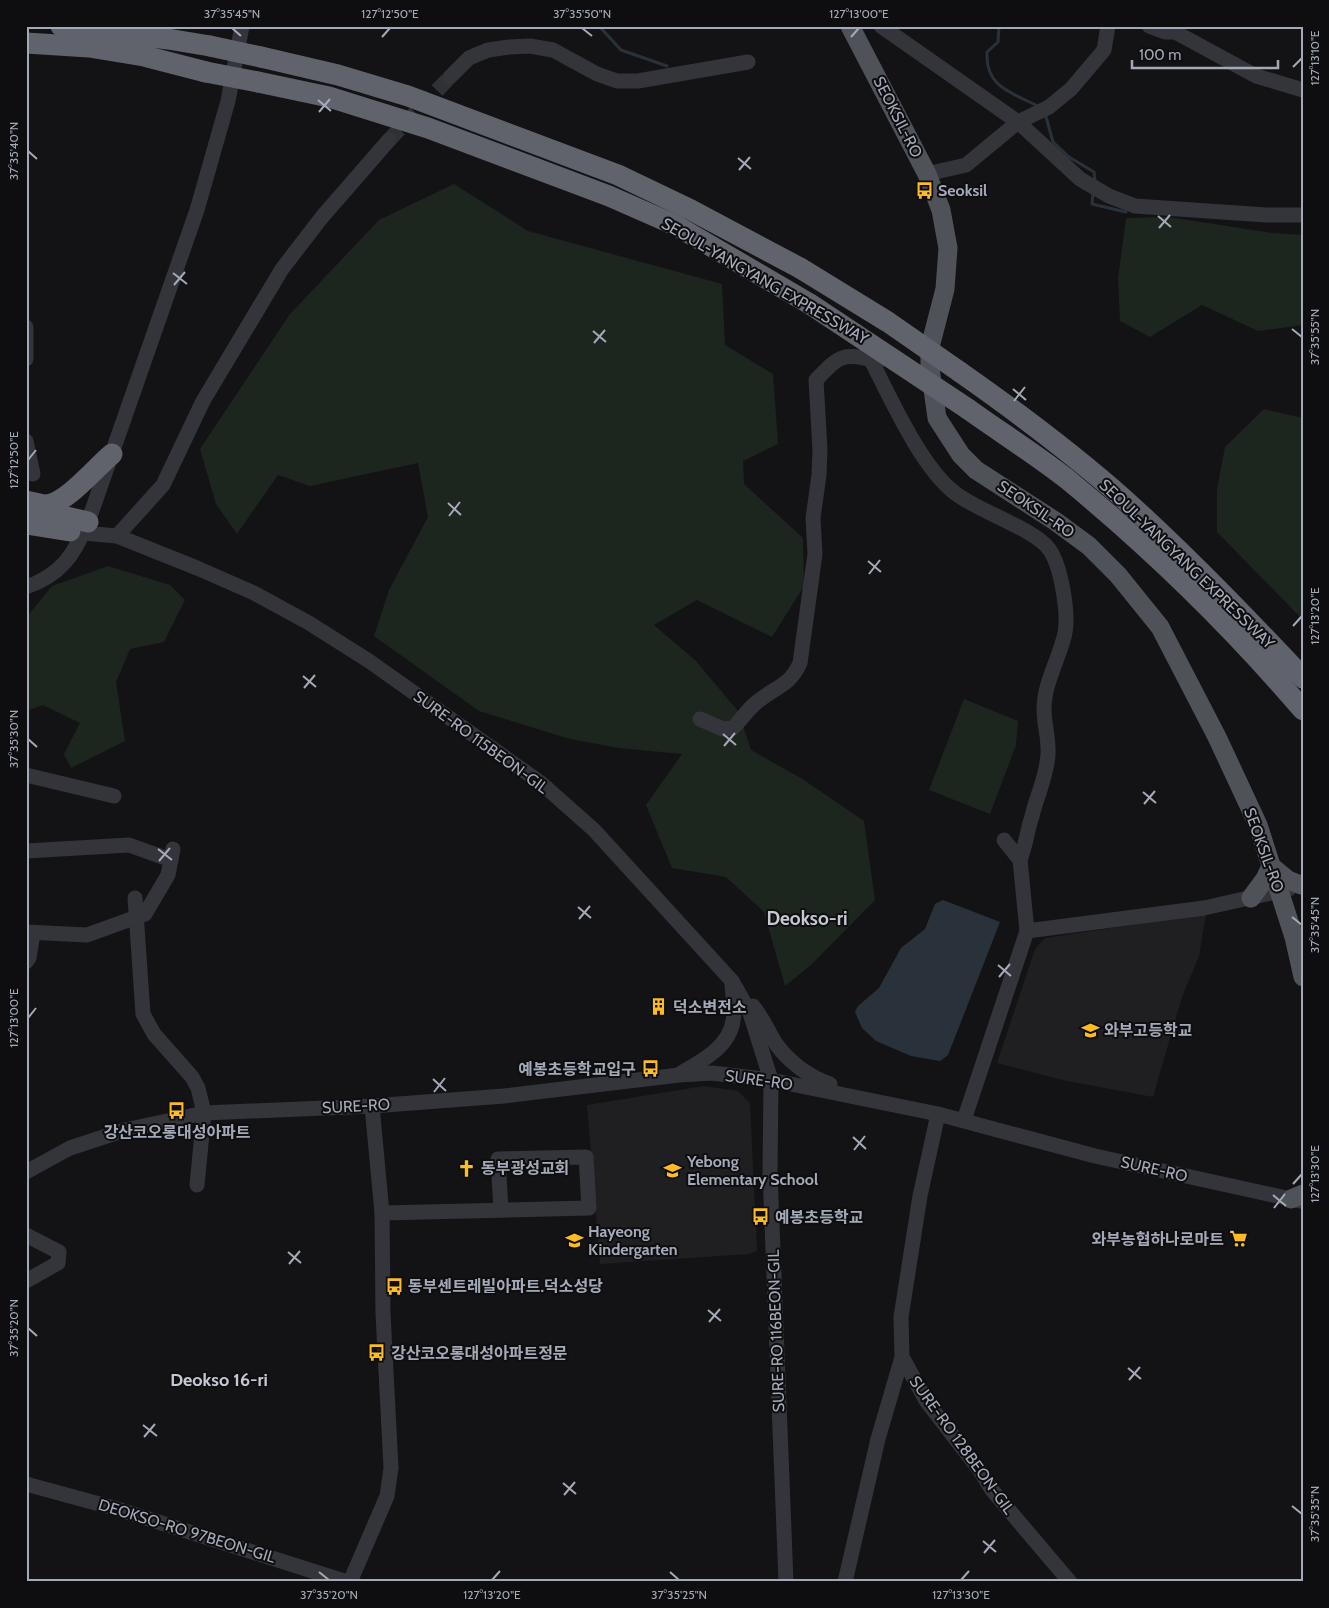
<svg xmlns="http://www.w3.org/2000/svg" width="1329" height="1608" font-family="Cabin,'Noto Sans KR',sans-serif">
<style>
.built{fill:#1f1f22}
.green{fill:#1d251f}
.water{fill:#29323a}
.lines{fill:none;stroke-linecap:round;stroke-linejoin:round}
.stream{stroke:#29323a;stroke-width:3}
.minor-tunnel{stroke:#303135;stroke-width:15;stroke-dasharray:15 8;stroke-linecap:butt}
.minor{stroke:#34353b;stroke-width:15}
.major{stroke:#50525a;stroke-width:19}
.highway{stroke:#60636c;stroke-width:21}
.highway-bridge{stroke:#60636c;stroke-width:21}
.ticks{fill:none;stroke:#a4a9b7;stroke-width:2}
.labels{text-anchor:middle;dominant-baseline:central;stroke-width:4;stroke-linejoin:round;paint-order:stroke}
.street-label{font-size:16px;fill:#a4a9b7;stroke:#0e0e10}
.poi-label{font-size:16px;font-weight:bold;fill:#a4a9b7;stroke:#0e0e10;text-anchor:start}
.neighbourhood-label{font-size:18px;font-weight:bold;fill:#c5c8d2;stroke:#0e0e10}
.quarter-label{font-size:19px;font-weight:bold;fill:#c5c8d2;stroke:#0e0e10}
.neatline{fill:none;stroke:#a4a9b7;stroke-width:2}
.ticks-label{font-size:12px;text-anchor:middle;fill:#a4a9b7}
</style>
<rect width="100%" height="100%" fill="#131315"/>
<g class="built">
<path d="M1206 914 1199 956 1182 997 1153 1097 1067 1081 997 1063 1035 949 1045 938Z"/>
<path d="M704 1086 738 1091 750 1103 757 1251 749 1254 600 1264 587 1105Z"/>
</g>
<g class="green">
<path d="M454 184 528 231 722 284 725 345 773 374 778 444 743 461 744 484 803 538 804 586 772 637 697 600 654 625 696 661 738 711 751 750 804 780 864 821 875 900 811 965 785 986 764 912 726 877 672 868 646 805 682 754 619 748 570 739 479 711 374 636 389 590 428 517 418 463 310 486 278 475 237 534 216 504 200 449 290 314 379 220Z"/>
<path d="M1169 217 1272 233 1303 235V325L1258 331 1202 305 1150 337 1120 321 1118 278 1126 218Z"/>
<path d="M1264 409 1303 418V620L1217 532V489L1225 447Z"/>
<path d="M108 566 170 585 185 600 164 642 130 649 116 682 125 741 71 768 64 754 80 723 43 705 26 711V618L52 586Z"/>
<path d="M964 699 1018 721 1016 745 990 814 929 790Z"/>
</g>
<path class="water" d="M943 900 1000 922 948 1055 940 1061 911 1056 876 1041 862 1028 855 1012 858 1006 879 988 901 948 925 929 935 904Z"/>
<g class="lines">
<g class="stream">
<path d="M599 26 621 50 667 66"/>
<path d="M999 26 998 42 987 52C985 87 1012 93 1038 106"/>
<path d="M1045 113 1053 142 1069 157 1094 172 1095 181"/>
<path d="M1093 194 1092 204 1126 212"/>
</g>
<path class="minor-tunnel" d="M389 140 450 77"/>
<g class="minor">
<path d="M881 26 1018 122 1080 179 1109 196 1135 206 1266 215H1303"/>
<path d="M1149 26 1165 32H1175L1256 76 1303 90"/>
<path d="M450 77 469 58 488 50 509 47 530 46 553 50 597 74 617 81H638L748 62"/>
<path d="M927 174 966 165 1018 122 1049 107 1071 89 1104 50 1108 26"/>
<path d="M26 327V359"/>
<path d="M894 358 871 360C891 399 921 467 955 493 979 512 1033 528 1049 549 1061 565 1070 617 1064 637 1058 661 1044 684 1044 709 1044 724 1049 739 1048 754 1047 776 1037 795 1032 816 1027 831 1026 845 1020 860"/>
<path d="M26 441 33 474"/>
<path d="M83 533 117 536 197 568 254 593 309 623 369 661 541 783 594 830 732 981 750 1013 771 1080 770 1173 786 1582"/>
<path d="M117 536 163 485 203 401 282 269 322 217 389 140"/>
<path d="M26 587C61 575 74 555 88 522L197 210 228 101 242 26"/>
<path d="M700 719 723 729 733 728C741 720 748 709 757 702 776 686 789 687 800 663L815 554 813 518 819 475 820 450 816 380C836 359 842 351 871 360"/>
<path d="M26 775 114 796"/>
<path d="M26 851 129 845 171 860"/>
<path d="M135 898 143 1014 154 1034 192 1077 198 1088 204 1113 197 1185"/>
<path d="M1027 931 1204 908 1289 889"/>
<path d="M26 932 87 935 145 914 168 875 173 849"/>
<path d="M26 962 29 958 33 933"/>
<path d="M753 1006C763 1018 768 1031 776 1044 789 1062 809 1077 830 1084"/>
<path d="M681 1073C702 1061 729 1047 733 1021 735 1010 733 997 732 985"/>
<path d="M938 1114 920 1196 901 1317 902 1357 927 1402 981 1472 992 1490 1070 1582"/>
<path d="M964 1120 1027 931 1020 860 1004 840"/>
<path d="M26 1172 70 1148 125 1130 204 1113 372 1106 504 1096 679 1075 712 1073 771 1080 938 1114 1095 1156 1300 1201"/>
<path d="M382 1213 589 1208 586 1157 498 1159 501 1210"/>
<path d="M26 1235 59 1252 58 1263 26 1281"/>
<path d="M26 1484 114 1508 347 1582"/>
<path d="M350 1582 387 1496 391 1468 383 1313 382 1213 372 1106"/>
<path d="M845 1582 878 1439 902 1357"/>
</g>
<g class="major">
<path d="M850 26 927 174 941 210 948 248 945 289 930 347V368L937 418 961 455 976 470 1055 521 1089 546 1118 575 1160 627 1217 737 1258 825 1294 937 1303 977"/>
<path d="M1271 866 1288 880 1301 885"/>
<path d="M1251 898 1265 879 1271 866"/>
<path d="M1291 1199 1303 1194"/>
</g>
<g class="highway">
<path d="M61 26 168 39 210 46"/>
<path d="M26 43 89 47 144 56 206 72"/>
<path d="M261 57 338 75 408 96 618 175 691 210 800 268"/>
<path d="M258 82 329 97 428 128 609 196 675 225 810 304"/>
<path d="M960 372C1017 412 1073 454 1125 500 1187 556 1246 617 1303 678"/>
<path d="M968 409C1000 432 1035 454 1067 479 1151 548 1232 627 1303 710"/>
<path d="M26 501C32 502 40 505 46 505 66 504 96 467 112 454"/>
<path d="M32 509 88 522"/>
<path d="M26 524 70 531"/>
</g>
<g class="highway-bridge">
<path d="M210 46 261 57"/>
<path d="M206 72 258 82"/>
<path d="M800 268 888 322 960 372"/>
<path d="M810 304 968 409"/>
</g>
</g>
<path class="ticks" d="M232 28 241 36M582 28 592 36M382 37 390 28M851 37 859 28M1293 67 1302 58M318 100 331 111M319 112 330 99M28 151 37 159M738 158 751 169M739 170 750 157M1158 216 1171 227M1159 228 1170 215M173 273 187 284M174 285 185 272M1292 329 1302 337M593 331 606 342M594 343 605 330M1013 389 1026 400M1014 401 1025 387M28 460 36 450M448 503 461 515M449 516 460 502M868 561 881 572M869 574 880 560M1293 626 1302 616M303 676 316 687M304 688 315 675M723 734 736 745M28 739 37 747M724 746 735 733M1143 792 1156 803M1144 804 1155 791M158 849 172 860M159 861 170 848M578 907 591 918M1292 917 1302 925M579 919 590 906M998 965 1011 976M999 977 1010 964M28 1018 36 1008M433 1079 446 1091M434 1092 445 1078M853 1137 866 1149M854 1150 865 1136M1293 1184 1302 1174M1273 1195 1286 1206M1274 1208 1285 1194M288 1252 301 1263M289 1264 300 1251M708 1310 721 1321M709 1322 720 1309M28 1328 37 1336M1128 1368 1141 1379M1129 1380 1140 1367M143 1425 157 1436M144 1437 155 1424M563 1483 576 1494M564 1495 575 1482M1292 1506 1302 1514M983 1541 996 1552M984 1553 995 1540M319 1572 329 1580M670 1572 679 1580M492 1580 500 1571M961 1580 969 1571"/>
<defs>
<symbol id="bus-bare" viewBox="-9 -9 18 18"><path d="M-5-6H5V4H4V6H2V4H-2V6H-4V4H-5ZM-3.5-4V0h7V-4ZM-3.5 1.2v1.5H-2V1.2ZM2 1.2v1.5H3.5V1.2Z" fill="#fdbc23" stroke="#0e0e10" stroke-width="2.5" paint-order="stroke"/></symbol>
<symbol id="building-bare" viewBox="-9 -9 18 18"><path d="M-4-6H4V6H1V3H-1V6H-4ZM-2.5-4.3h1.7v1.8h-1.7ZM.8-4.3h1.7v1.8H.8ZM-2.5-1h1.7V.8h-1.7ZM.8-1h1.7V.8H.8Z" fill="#fdbc23" stroke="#0e0e10" stroke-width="2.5" paint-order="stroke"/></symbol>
<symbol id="school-bare" viewBox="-9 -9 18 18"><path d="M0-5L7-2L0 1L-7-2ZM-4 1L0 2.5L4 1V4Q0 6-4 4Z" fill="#fdbc23" stroke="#0e0e10" stroke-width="2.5" paint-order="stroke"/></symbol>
<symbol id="church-bare" viewBox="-9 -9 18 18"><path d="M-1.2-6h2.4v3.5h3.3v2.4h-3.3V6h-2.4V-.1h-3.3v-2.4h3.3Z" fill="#fdbc23" stroke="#0e0e10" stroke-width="2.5" paint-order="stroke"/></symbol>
<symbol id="supermarket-bare" viewBox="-9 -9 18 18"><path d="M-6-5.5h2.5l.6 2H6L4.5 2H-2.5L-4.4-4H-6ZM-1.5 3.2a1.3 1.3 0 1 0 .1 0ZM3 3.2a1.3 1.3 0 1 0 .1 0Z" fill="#fdbc23" stroke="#0e0e10" stroke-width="2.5" paint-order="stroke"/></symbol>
</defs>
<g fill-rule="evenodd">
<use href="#bus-bare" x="912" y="178" width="25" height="25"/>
<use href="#building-bare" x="646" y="994" width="25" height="25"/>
<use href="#school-bare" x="1078" y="1018" width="25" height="25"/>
<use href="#bus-bare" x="638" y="1056" width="25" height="25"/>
<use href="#bus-bare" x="164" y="1098" width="25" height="25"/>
<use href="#church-bare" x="454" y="1156" width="25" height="25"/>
<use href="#school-bare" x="660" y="1158" width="25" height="25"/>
<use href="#bus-bare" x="748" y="1204" width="25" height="25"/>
<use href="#supermarket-bare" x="1226" y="1226" width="25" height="25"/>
<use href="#school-bare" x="562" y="1228" width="25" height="25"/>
<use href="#bus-bare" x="382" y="1274" width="25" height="25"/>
<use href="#bus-bare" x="364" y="1340" width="25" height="25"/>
</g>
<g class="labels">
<g class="street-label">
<text transform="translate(898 117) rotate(63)">SEOKSIL-RO</text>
<text transform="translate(765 281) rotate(30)">SEOUL-YANGYANG EXPRESSWAY</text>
<text transform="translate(1036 509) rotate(34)">SEOKSIL-RO</text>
<text transform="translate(1187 564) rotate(44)">SEOUL-YANGYANG EXPRESSWAY</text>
<text transform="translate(481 742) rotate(36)">SURE-RO 115BEON-GIL</text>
<text transform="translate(1264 850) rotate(70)">SEOKSIL-RO</text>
<text transform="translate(759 1080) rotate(8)">SURE-RO</text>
<text transform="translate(356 1106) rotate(-3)">SURE-RO</text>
<text transform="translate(1154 1169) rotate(13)">SURE-RO</text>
<text transform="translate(776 1331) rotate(-92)">SURE-RO 116BEON-GIL</text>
<text transform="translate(962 1445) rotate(54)">SURE-RO 128BEON-GIL</text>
<text transform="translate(187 1531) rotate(17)">DEOKSO-RO 97BEON-GIL</text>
</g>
<g class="poi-label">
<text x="938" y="190">Seoksil</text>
<text x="673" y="1007">덕소변전소</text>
<text x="1104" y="1030">와부고등학교</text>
<text x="636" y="1069" text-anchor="end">예봉초등학교입구</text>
<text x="177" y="1132" text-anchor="middle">강산코오롱대성아파트</text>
<text x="687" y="1161">Yebong<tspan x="687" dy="18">Elementary School</tspan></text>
<text x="481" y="1168">동부광성교회</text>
<text x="775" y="1217">예봉초등학교</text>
<text x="588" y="1231">Hayeong<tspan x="588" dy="18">Kindergarten</tspan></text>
<text x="1224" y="1239" text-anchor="end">와부농협하나로마트</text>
<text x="408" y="1286">동부센트레빌아파트.덕소성당</text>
<text x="391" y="1353">강산코오롱대성아파트정문</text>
</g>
<g class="neighbourhood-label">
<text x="219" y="1380">Deokso 16-ri</text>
</g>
<g class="quarter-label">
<text x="807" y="918">Deokso-ri</text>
</g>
</g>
<rect width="1329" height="1608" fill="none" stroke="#0e0e10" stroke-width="55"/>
<path d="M1132 60v8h146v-8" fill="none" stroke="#a4a9b7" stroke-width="2.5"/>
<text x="1139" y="60" font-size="15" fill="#a4a9b7" stroke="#0e0e10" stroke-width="4" paint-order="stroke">100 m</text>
<rect x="28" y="28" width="1274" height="1552" class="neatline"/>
<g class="ticks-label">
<text x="232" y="18">37°35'45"N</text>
<text x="390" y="18">127°12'50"E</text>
<text x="582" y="18">37°35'50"N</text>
<text x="859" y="18">127°13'00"E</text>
<text transform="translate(1315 58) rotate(-90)" y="4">127°13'10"E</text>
<text transform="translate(14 151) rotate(-90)" y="4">37°35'40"N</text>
<text transform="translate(1315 337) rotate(-90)" y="4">37°35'55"N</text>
<text transform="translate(14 460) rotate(-90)" y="4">127°12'50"E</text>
<text transform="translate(1315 616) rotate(-90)" y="4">127°13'20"E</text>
<text transform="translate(14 739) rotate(-90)" y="4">37°35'30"N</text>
<text transform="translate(1315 925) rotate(-90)" y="4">37°35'45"N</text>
<text transform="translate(14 1018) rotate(-90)" y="4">127°13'00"E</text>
<text transform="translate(1315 1174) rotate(-90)" y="4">127°13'30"E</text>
<text transform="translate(14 1328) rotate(-90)" y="4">37°35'20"N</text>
<text transform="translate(1315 1514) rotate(-90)" y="4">37°35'35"N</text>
<text x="329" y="1599">37°35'20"N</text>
<text x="492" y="1599">127°13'20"E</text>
<text x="679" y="1599">37°35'25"N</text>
<text x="961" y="1599">127°13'30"E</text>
</g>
</svg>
